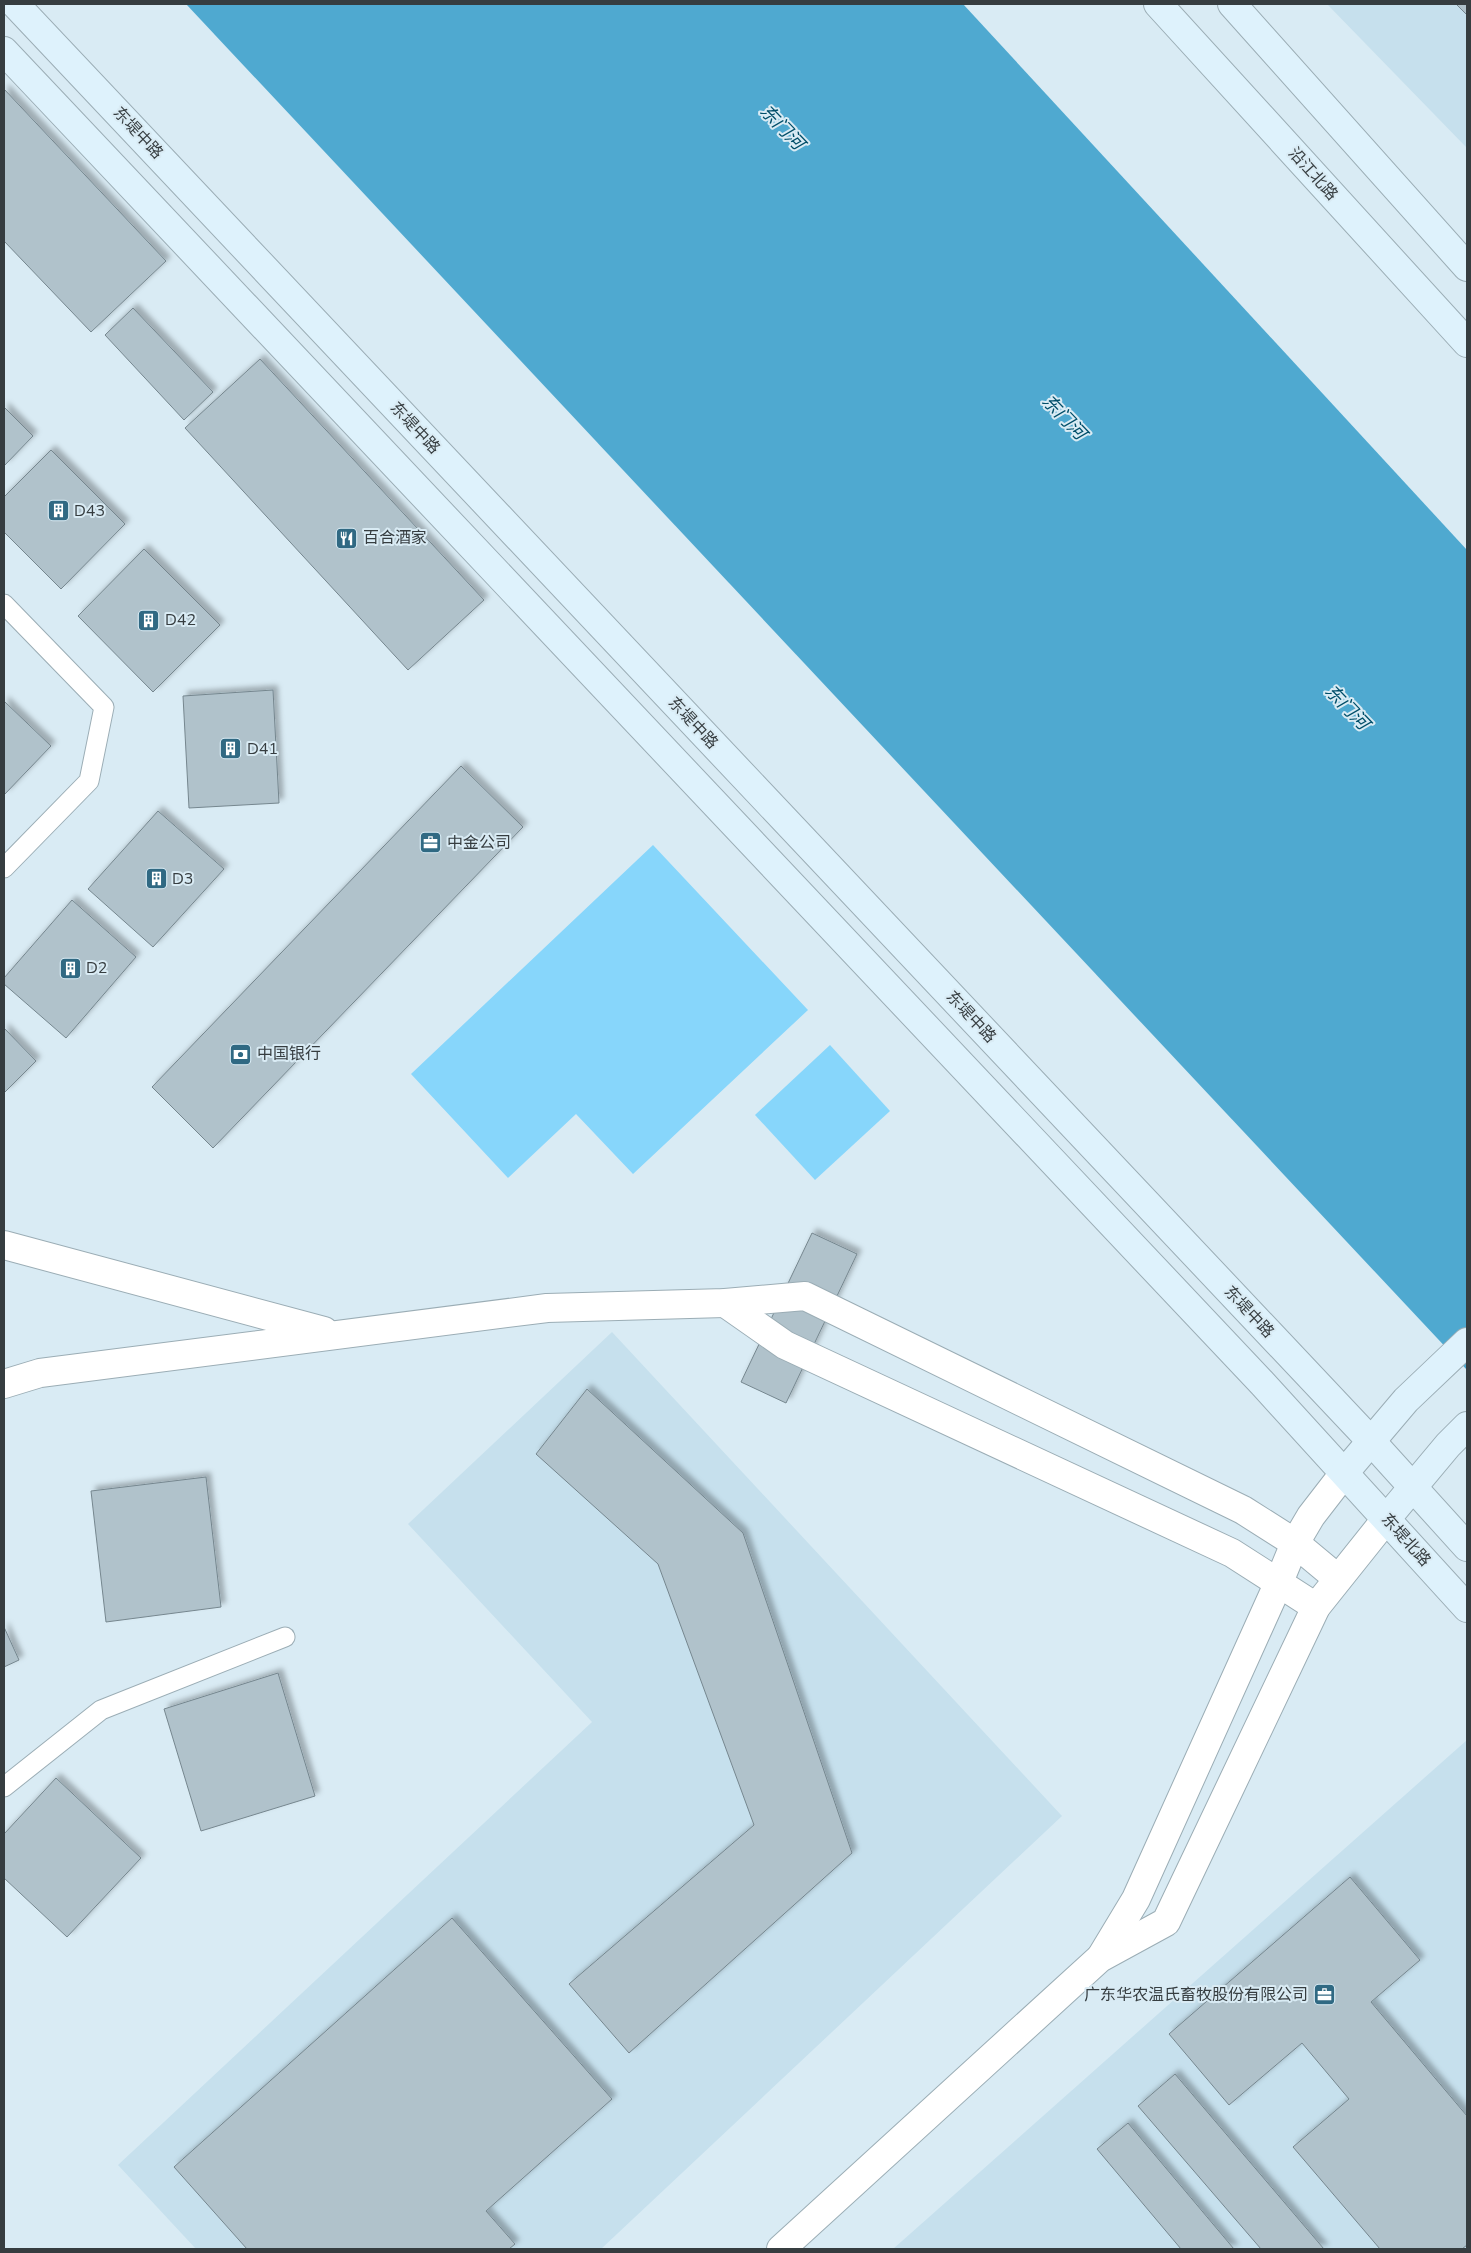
<svg xmlns="http://www.w3.org/2000/svg" width="1471" height="2253" font-family="'Nunito Sans','Noto Sans SC',sans-serif">
<style>
.built{fill:#c6e0ed}
.green{fill:#87d6fb}
.water{fill:#4fa9d0}
.building{fill:#b0c2cb;stroke:#76878f;filter:url(#shadow)}
.lines{fill:none;stroke-linecap:round;stroke-linejoin:round}
.lane-casing{stroke:#9badb5;stroke-width:21}
.street-casing{stroke:#9badb5;stroke-width:30}
.secondary-casing{stroke:#9badb5;stroke-width:30}
.lane{stroke:#fff;stroke-width:19}
.street{stroke:#fff;stroke-width:28}
.secondary{stroke:#def2fc;stroke-width:28}
.labels{text-anchor:middle;dominant-baseline:central;stroke-width:4;stroke-linejoin:round;paint-order:stroke}
.street-label{font-size:16px;fill:#363d40;stroke:#d9ebf4}
.poi-label{font-size:16px;fill:#363d40;stroke:#d9ebf4;text-anchor:start}
.water-label{font-size:18px;font-style:italic;fill:#004e69;stroke:#d9ebf4}
</style>
<defs>
<filter id="shadow"><feDropShadow dx="4.5" dy="-4.5" stdDeviation="2.5" flood-color="#0004"/></filter>
</defs>
<rect width="100%" height="100%" fill="#d9ebf4"/>
<g class="built">
<path d="M1327 4H1467V148Z"/>
<path d="M612 1332 1062 1816 601 2249H196L118 2165 592 1722 408 1524Z"/>
<path d="M1467 1740V2249H893Z"/>
</g>
<g class="green">
<path d="M653 845 808 1010 633 1174 576 1114 508 1178 411 1074Z"/>
<path d="M830 1045 890 1111 815 1180 755 1115Z"/>
</g>
<path class="water" d="M186 4H963L1467 550V1370Z"/>
<g class="building">
<path d="M1456 4H1467V15Z"/>
<path d="M4 89 166 261 91 332 4 241Z"/>
<path d="M133 308 213 392 184 420 105 335Z"/>
<path d="M260 359 484 600 408 670 185 428Z"/>
<path d="M4 407 33 436 4 466Z"/>
<path d="M51 450 125 524 61 589 4 532V497Z"/>
<path d="M144 549 220 625 153 692 78 616Z"/>
<path d="M273 690 279 803 189 808 183 696Z"/>
<path d="M4 701 51 746 4 795Z"/>
<path d="M461 766 523 827 213 1148 152 1087Z"/>
<path d="M158 811 224 869 153 947 88 889Z"/>
<path d="M72 900 136 957 66 1038 4 984V978Z"/>
<path d="M4 1028 36 1061 4 1093Z"/>
<path d="M812 1233 857 1254 786 1403 741 1382Z"/>
<path d="M587 1389 743 1533 852 1853 629 2053 569 1984 754 1825 658 1564 536 1454Z"/>
<path d="M206 1477 221 1607 106 1622 91 1491Z"/>
<path d="M4 1627 19 1660 4 1667Z"/>
<path d="M278 1673 315 1796 201 1831 164 1709Z"/>
<path d="M56 1778 141 1858 67 1937 4 1878V1834Z"/>
<path d="M1350 1877 1420 1960 1371 2002 1467 2116V2245L1462 2249H1380L1293 2147 1349 2099 1302 2043 1229 2105 1169 2034Z"/>
<path d="M452 1918 612 2099 486 2211 515 2244 509 2249H247L174 2167Z"/>
<path d="M1175 2074 1324 2249H1261L1138 2106Z"/>
<path d="M1128 2123 1234 2249H1181L1097 2149Z"/>
</g>
<g class="lines">
<defs>
<g id="lane">
<path d="M4 604 104 707 89 781 4 868"/>
<path d="M4 1787 101 1710 285 1637"/>
</g>
<g id="street">
<path d="M4 1245 324 1331"/>
<path d="M725 1303 785 1345 1232 1553 1316 1607"/>
<path d="M4 1384 40 1373 547 1308 725 1303 805 1296 1243 1510 1295 1543 1337 1578"/>
<path d="M1101 1957 1136 1899 1279 1582 1295 1543 1311 1516 1345 1472"/>
<path d="M781 2249 1100 1958 1166 1922 1316 1607 1387 1518"/>
</g>
<g id="secondary">
<path d="M15 4 1371 1441 1467 1547"/>
<path d="M1158 4 1467 343"/>
<path d="M1232 4 1467 267"/>
<path d="M4 51 1263 1384 1467 1608"/>
<path d="M1345 1472 1406 1400 1467 1342"/>
<path d="M1387 1518 1448 1445 1467 1426"/>
</g>
</defs>
<use href="#lane" class="lane-casing"/>
<use href="#street" class="street-casing"/>
<use href="#secondary" class="secondary-casing"/>
<use href="#lane" class="lane"/>
<use href="#street" class="street"/>
<use href="#secondary" class="secondary"/>
</g>
<defs>
<symbol id="building-square" viewBox="-11 -11 22 22"><rect x="-9" y="-9" width="18" height="18" rx="4" fill="#306983" stroke="#d9ebf4"/><path d="M-4-6H4V6H1V3H-1V6H-4ZM-2.5-4.3h1.7v1.8h-1.7ZM.8-4.3h1.7v1.8H.8ZM-2.5-1h1.7V.8h-1.7ZM.8-1h1.7V.8H.8Z" fill="#fff"/></symbol>
<symbol id="restaurant-square" viewBox="-11 -11 22 22"><rect x="-9" y="-9" width="18" height="18" rx="4" fill="#306983" stroke="#d9ebf4"/><path d="M-5-6h1v4h1v-4h1v4h1v-4h1v5L-1.5 .5V6h-2V.5L-5-1ZM5-6V6H3V1.5H1.5Q1.5-4 5-6Z" fill="#fff"/></symbol>
<symbol id="office-square" viewBox="-11 -11 22 22"><rect x="-9" y="-9" width="18" height="18" rx="4" fill="#306983" stroke="#d9ebf4"/><path d="M-6-3h4V-5.5h4V-3h4V5H-6ZM-1-4.5V-3h2v-1.5ZM-6 0V1H6V0Z" fill="#fff"/></symbol>
<symbol id="bank-square" viewBox="-11 -11 22 22"><rect x="-9" y="-9" width="18" height="18" rx="4" fill="#306983" stroke="#d9ebf4"/><path d="M-6-4H6V4H-6ZM0-2.3a2.3 2.3 0 1 0 0 4.6a2.3 2.3 0 1 0 0-4.6Z" fill="#fff"/></symbol>
</defs>
<g fill-rule="evenodd">
<use href="#building-square" x="46" y="498" width="25" height="25"/>
<use href="#restaurant-square" x="334" y="526" width="25" height="25"/>
<use href="#building-square" x="136" y="608" width="25" height="25"/>
<use href="#building-square" x="218" y="736" width="25" height="25"/>
<use href="#office-square" x="418" y="830" width="25" height="25"/>
<use href="#building-square" x="144" y="866" width="25" height="25"/>
<use href="#building-square" x="58" y="956" width="25" height="25"/>
<use href="#bank-square" x="228" y="1042" width="25" height="25"/>
<use href="#office-square" x="1312" y="1982" width="25" height="25"/>
</g>
<g class="labels">
<g class="street-label">
<text transform="translate(138 133) rotate(47)">东堤中路</text>
<text transform="translate(1313 174) rotate(48)">沿江北路</text>
<text transform="translate(415 428) rotate(47)">东堤中路</text>
<text transform="translate(693 723) rotate(47)">东堤中路</text>
<text transform="translate(971 1017) rotate(47)">东堤中路</text>
<text transform="translate(1249 1312) rotate(47)">东堤中路</text>
<text transform="translate(1406 1540) rotate(48)">东堤北路</text>
</g>
<g class="poi-label">
<text x="74" y="511">D43</text>
<text x="363" y="538">百合酒家</text>
<text x="165" y="620">D42</text>
<text x="247" y="749">D41</text>
<text x="447" y="843">中金公司</text>
<text x="172" y="879">D3</text>
<text x="86" y="968">D2</text>
<text x="257" y="1054">中国银行</text>
<text x="1308" y="1995" text-anchor="end">广东华农温氏畜牧股份有限公司</text>
</g>
<g class="water-label">
<text transform="translate(782 127) rotate(46)">东门河</text>
<text transform="translate(1064 417) rotate(46)">东门河</text>
<text transform="translate(1347 707) rotate(46)">东门河</text>
</g>
</g>
<rect width="1471" height="2253" fill="none" stroke="#363d40" stroke-width="10"/>
</svg>
